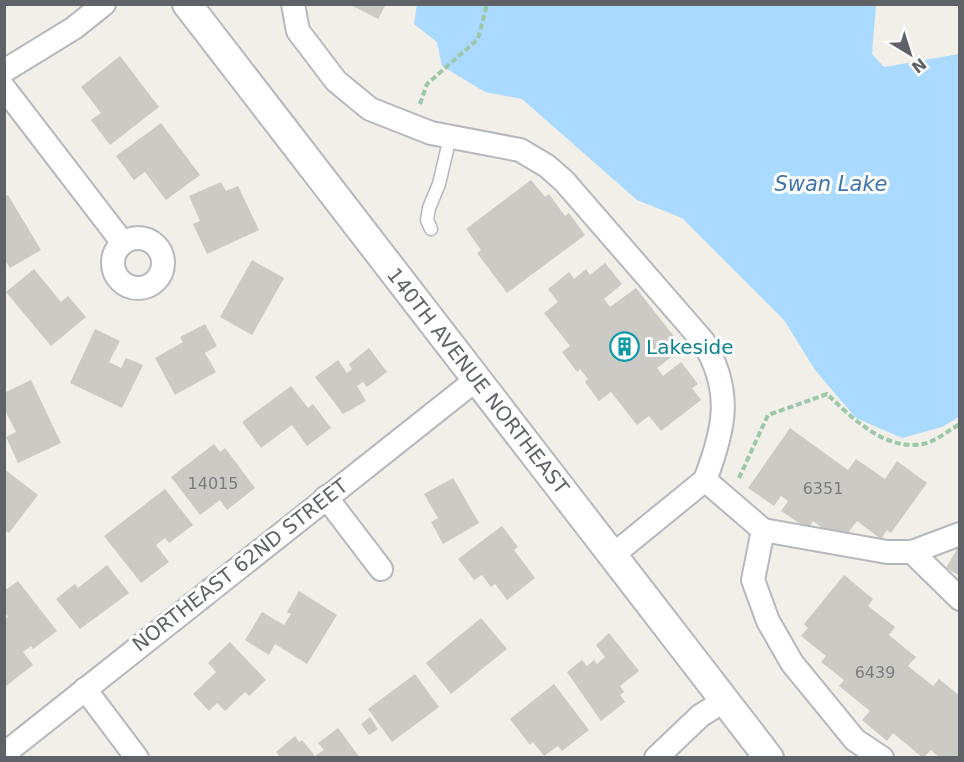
<svg xmlns="http://www.w3.org/2000/svg" width="964" height="762" font-family="'DejaVu Sans',sans-serif">
<style>
.water{fill:#aadaff}
.building{fill:#cccac5}
.lines{fill:none;stroke-linecap:round;stroke-linejoin:round}
.service-casing{stroke:#b5b8bc;stroke-width:15}
.minor-casing{stroke:#b5b8bc;stroke-width:26}
.tertiary-casing{stroke:#b5b8bc;stroke-width:32}
.path{stroke:#9cc7a9;stroke-width:4;stroke-dasharray:6 3;stroke-linecap:butt}
.service{stroke:#fff;stroke-width:12}
.minor{stroke:#fff;stroke-width:22}
.tertiary{stroke:#fff;stroke-width:28}
.labels{text-anchor:middle;dominant-baseline:central;stroke-width:6;stroke-linejoin:round;paint-order:stroke}
.number-label{font-size:16px;fill:#7a7d7f}
.culture-label{font-size:20px;fill:#0d838f;stroke:#fff;text-anchor:start}
.street-label{font-size:20px;fill:#5f6368;stroke:#fff}
.water-label{font-size:21px;font-style:italic;fill:#4174aa;stroke:#fff}
</style>
<rect width="100%" height="100%" fill="#f1efe8"/>
<path class="water" d="M417 4 876 5 872 54 884 67 959 54V417L942 427 902 438 856 418 815 370 784 320 682 218 637 200 522 99 485 92 442 66 437 42 414 24Z"/>
<g class="building">
<path d="M349 4H386L378 19Z"/>
<path d="M120 56 159 107 110 145 91 120 101 113 81 87Z"/>
<path d="M161 123 200 175 166 200 145 172 134 180 116 156Z"/>
<path d="M531 180 545 197 549 194 565 216 569 213 585 235 507 293 477 253 481 250 466 229Z"/>
<path d="M221 182 226 191 238 186 259 230 207 254 193 224 200 221 189 196Z"/>
<path d="M8 195 41 250 10 268 4 259V197Z"/>
<path d="M252 260 284 278 252 335 220 317Z"/>
<path d="M605 263 622 284 604 299 610 307 636 288 683 348 657 368 663 376 681 362 698 384 692 388 701 400 661 431 649 416 637 425 611 392 599 401 585 382 588 379 580 369 577 372 562 352 570 346 544 313 558 302 548 289 569 272 574 279 586 269 590 275Z"/>
<path d="M34 269 61 302 68 296 86 317 51 346 6 292Z"/>
<path d="M205 324 217 346 205 353 216 372 175 395 155 358 183 342 180 337Z"/>
<path d="M95 329 120 341 109 362 121 368 126 358 143 365 122 408 70 383Z"/>
<path d="M369 348 387 372 367 387 363 382 357 386 366 401 343 414 315 377 338 360 347 373 352 369 349 364Z"/>
<path d="M31 380 61 443 18 463 6 437 16 432 4 408V393Z"/>
<path d="M291 386 308 408 313 404 331 428 307 446 292 425 261 448 242 422Z"/>
<path d="M790 428 848 470 856 459 885 479 897 461 927 483 891 533 887 530 881 539 857 521 841 542 813 521 808 529 781 511 788 501 781 496 774 506 748 488Z"/>
<path d="M214 444 220 452 225 448 255 488 227 510 220 500 200 515 171 477Z"/>
<path d="M4 469 38 495 9 533 4 530Z"/>
<path d="M453 478 479 523 443 544 431 522 438 518 424 494Z"/>
<path d="M165 489 193 525 169 543 165 538 156 545 169 562 141 583 104 536Z"/>
<path d="M502 526 518 547 514 550 535 578 507 600 495 584 491 587 482 575 474 580 458 559Z"/>
<path d="M960 544V576L946 568Z"/>
<path d="M107 565 129 593 80 629 56 599 75 584 78 588Z"/>
<path d="M844 575 873 599 868 606 895 627 889 635 916 657 908 666 933 686 939 679 960 696V758H940L931 750 923 758 893 733 887 741 862 720 870 711 839 686 844 680 821 662 826 656 801 636 808 628 804 624Z"/>
<path d="M18 581 57 631 33 649 31 646 23 652 33 665 6 686 4 619 8 617 4 612V591Z"/>
<path d="M299 591 337 615 307 664 275 644 269 655 245 640 262 612 284 625 291 614 287 612Z"/>
<path d="M481 618 507 649 451 694 426 663Z"/>
<path d="M609 633 639 671 620 686 624 692 620 695 625 702 601 721 567 672 582 660 587 666 594 660 597 664 605 657 596 645Z"/>
<path d="M230 642 266 680 249 696 245 692 225 711 217 703 209 711 193 694 216 672 208 663Z"/>
<path d="M415 674 439 707 392 742 368 709Z"/>
<path d="M554 684 589 730 562 751 558 746 544 756 533 742 530 745 510 719Z"/>
<path d="M370 717 378 729 369 735 361 724Z"/>
<path d="M338 728 360 758H281L276 752 295 736 299 742 302 740 315 756 324 750 318 743Z"/>
</g>
<g class="lines">
<defs>
<path id="service" d="M431 229 427 220 429 208 439 184 450 137"/>
<g id="minor">
<path d="M293 4 298 31 336 81 370 109 431 133 520 150 547 166 564 181 703 341C733 391 725 428 705 480L763 530"/>
<path d="M4 71 74 28 104 4"/>
<path d="M4 88 123 243"/>
<circle cx="138" cy="263" r="25"/>
<path d="M326 497 381 569"/>
<path d="M763 530 753 580 768 621 792 663 855 740 882 758"/>
<path d="M763 530 887 552H912L960 599"/>
<path d="M912 552 960 534"/>
<path d="M613 555 705 480"/>
<path d="M85 689 137 758"/>
<path d="M4 754 477 379"/>
<path d="M656 758 700 716 725 700"/>
</g>
<path id="tertiary" d="M187 4 769 758"/>
</defs>
<use href="#service" class="service-casing"/>
<use href="#minor" class="minor-casing"/>
<use href="#tertiary" class="tertiary-casing"/>
<g class="path">
<path d="M420 104 427 84 478 39 487 4"/>
<path d="M739 478 768 415 827 394C852 418 885 451 923 444 935 442 949 430 960 424"/>
</g>
<use href="#service" class="service"/>
<use href="#minor" class="minor"/>
<use href="#tertiary" class="tertiary"/>
</g>
<defs>
<symbol id="building-ring" viewBox="-11 -11 22 22"><circle r="9.5" fill="#fff" stroke="#0f9aa8" stroke-width="1.5"/><path d="M-4-6H4V6H1V3H-1V6H-4ZM-2.5-4.3h1.7v1.8h-1.7ZM.8-4.3h1.7v1.8H.8ZM-2.5-1h1.7V.8h-1.7ZM.8-1h1.7V.8H.8Z" fill="#0f9aa8"/></symbol>
</defs>
<g fill-rule="evenodd">
<use href="#building-ring" x="608" y="330" width="33" height="33"/>
</g>
<g class="labels">
<g class="number-label">
<text x="213" y="483">14015</text>
<text x="823" y="488">6351</text>
<text x="875" y="672">6439</text>
</g>
<g class="culture-label">
<text x="646" y="347">Lakeside</text>
</g>
<g class="street-label">
<text transform="translate(478 381) rotate(52)">140TH AVENUE NORTHEAST</text>
<text transform="translate(240 565) rotate(-38)">NORTHEAST 62ND STREET</text>
</g>
<g class="water-label">
<text x="831" y="184">Swan Lake</text>
</g>
</g>
<rect width="964" height="762" fill="none" stroke="#5f6368" stroke-width="12"/>
<g transform="translate(910 54) rotate(142)" stroke="#ffffff" stroke-width="4.5" paint-order="stroke">
<path d="M0-4.5L10 22L0 15L-10 22Z" fill="#5f6368"/>
<text y="-9" font-size="16" font-weight="bold" text-anchor="middle" fill="#5f6368">N</text>
</g>
</svg>
